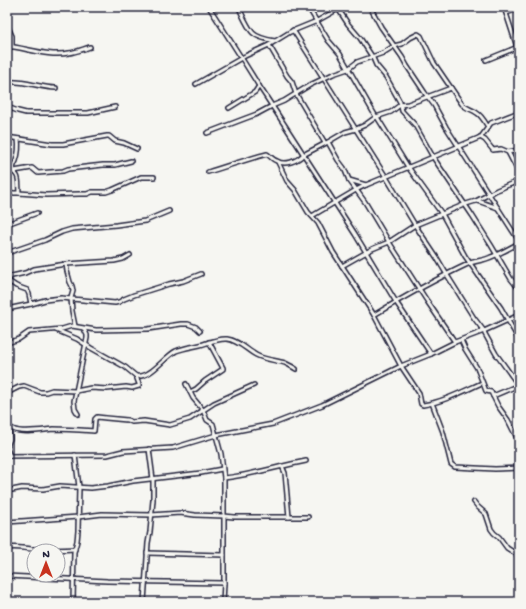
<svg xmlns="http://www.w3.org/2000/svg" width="526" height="609" font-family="'Gochi Hand',sans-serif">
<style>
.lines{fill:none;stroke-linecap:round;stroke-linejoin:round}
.minor-casing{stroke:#22223b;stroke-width:6}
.minor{stroke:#f6f6f2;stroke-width:3}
</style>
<rect width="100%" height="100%" fill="#f6f6f2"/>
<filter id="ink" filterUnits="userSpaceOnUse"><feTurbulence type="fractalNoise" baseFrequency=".025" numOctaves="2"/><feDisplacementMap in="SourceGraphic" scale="8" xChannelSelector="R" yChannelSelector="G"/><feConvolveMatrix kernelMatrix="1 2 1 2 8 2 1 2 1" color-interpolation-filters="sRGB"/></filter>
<g filter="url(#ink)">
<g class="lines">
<defs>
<g id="minor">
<path d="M209 7 244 62 259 86 282 121 355 234 396 302 431 354"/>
<path d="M239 7C241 13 249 29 253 33 258 38 269 40 275 41"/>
<path d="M308 7 328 40 340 54 376 117"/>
<path d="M337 7 348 24 360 38 373 58 376 65 386 77 400 102 402 111 415 125 433 157 472 215 484 234 491 245 511 279 519 289"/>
<path d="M370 7 381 27 402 57 407 66 425 93 434 105 446 127 519 241"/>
<path d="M504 7 519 53"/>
<path d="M506 13 519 9"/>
<path d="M7 25 12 36V47"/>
<path d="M293 30 386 177 415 225 437 258 447 275 474 318 484 331 485 334 496 354 519 386"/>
<path d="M269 45 287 76 292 82 296 94 325 143"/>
<path d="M7 46C27 48 48 57 69 53 76 52 83 49 90 47"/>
<path d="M486 60 518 47"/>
<path d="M7 82C24 80 40 88 56 88"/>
<path d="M196 84 245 56 269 45 290 32 317 21 342 7"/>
<path d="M7 107 18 111 26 113H88L115 107"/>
<path d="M229 108 255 92 259 86"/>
<path d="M377 117 408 167 442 214 465 256 501 308 519 340"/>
<path d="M207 133 241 120 257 114 272 106 284 101 310 85 333 74 348 69 357 62 383 53 394 46 402 44 410 38 418 34 421 36 434 63 462 104C466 109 472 109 477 113 482 116 485 122 488 127"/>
<path d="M7 137 52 144H63L107 136H109L115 141 124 143 137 149"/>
<path d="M480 137 485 140 493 150 501 149 508 152 519 173"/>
<path d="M328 142 338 160 344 168 349 180 365 202 389 242 427 301 455 342"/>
<path d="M508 152 519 150"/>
<path d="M278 162 287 181 295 190 308 212 318 223 333 252 374 315 401 366 419 393 421 404 423 405C443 402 464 391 482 383"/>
<path d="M7 168C21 175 18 179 19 193"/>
<path d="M13 171C13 166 14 164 16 161 18 155 19 146 18 139"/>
<path d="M14 171 32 168 38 173 63 171 68 169 103 165H115L131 161"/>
<path d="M208 172C228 166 247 159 267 154 270 156 273 160 277 161 285 166 297 161 303 155L328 142 345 132 356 129 365 125 376 117 391 112 400 105 408 104 451 88"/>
<path d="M349 180 366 185"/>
<path d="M7 193H19L46 195 79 194H87L92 192H106L112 190 141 177H154"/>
<path d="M476 201C483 197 490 194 497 190 505 187 510 183 519 182"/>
<path d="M312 216 356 190 366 185 481 137 491 123 519 112"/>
<path d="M7 224 37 213"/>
<path d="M7 253 45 240 62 232 72 229 116 225 145 221 169 211"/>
<path d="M66 264 67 271 70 282 72 286 73 291 71 298 72 311 75 326"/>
<path d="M342 266 372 249 389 242 415 225 466 204 476 201H478L498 208"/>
<path d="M7 280 16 286 27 290 29 294 31 304 45 300 61 298 115 303 119 302 124 299 134 295 169 284 183 281 201 274"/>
<path d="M7 280 12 276 25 273 34 269 66 264 114 261 123 259 130 255"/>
<path d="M7 309 31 304"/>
<path d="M374 315C404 297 436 279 468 264 474 261 480 261 486 259 498 255 508 249 519 243"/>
<path d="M461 340 465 349 477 368 486 391 491 392 498 406 508 420 519 442"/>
<path d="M7 343 19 339 29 332 62 329 72 326 96 330 148 329 181 324H188L196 327 200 331"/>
<path d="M136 376C150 379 164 357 176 351 184 348 192 347 200 345 208 343 218 338 227 339 238 340 247 350 256 355 265 360 276 360 285 363 289 365 293 367 296 369"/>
<path d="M186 384 193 398 203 410 207 420 213 424 221 454 224 478V583L223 602"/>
<path d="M190 392 196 389 205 381 223 369V368L209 342"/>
<path d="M7 393 19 387 24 386 40 392H46L52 390 76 391 91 388 107 389 126 387 132 388 139 386V384L136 376 125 367 91 348 77 339 56 330"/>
<path d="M493 396 519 385"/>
<path d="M432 403 443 432 451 464 455 467 495 469 519 468"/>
<path d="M78 414 75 409 74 401 87 338V335L84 329"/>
<path d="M7 422C8 425 10 428 13 429 22 434 43 430 54 429 67 429 80 430 94 431L95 419 97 417 106 418 127 420 132 422 144 421 170 425 190 419 214 403 254 385"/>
<path d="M9 426 10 439 8 444 7 449 10 456"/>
<path d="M7 456 107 455 123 451 173 448 216 435 273 424 322 405 401 366 431 354 455 342 484 331 519 315"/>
<path d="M282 466 285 473 289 517"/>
<path d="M224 478C252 475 279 466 306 461"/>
<path d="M7 491 22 488 43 489 60 486 91 488 108 486 133 481 201 473 222 469"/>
<path d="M474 502 478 507 486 514 491 529 494 533 499 537 507 548 519 556"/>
<path d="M7 522 78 517 102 514 151 515 180 513 195 515 224 516 234 517H308"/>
<path d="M7 548C17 546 26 549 36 549 49 550 62 550 75 549"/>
<path d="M147 553 224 555"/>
<path d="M7 576 107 581 224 583"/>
<path d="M73 602 74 552 77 541 78 531 79 487 75 455"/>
<path d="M144 602 148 543 150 532 153 500V479L149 449"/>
</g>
</defs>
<use href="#minor" class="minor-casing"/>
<use href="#minor" class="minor"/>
</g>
</g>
<rect width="526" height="609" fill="none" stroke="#f6f6f2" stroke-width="24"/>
<rect x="12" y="12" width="502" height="585" fill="none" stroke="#22223b" stroke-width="1.5" filter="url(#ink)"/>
<g transform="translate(46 563)"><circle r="19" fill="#f6f6f2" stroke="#a1a1a9"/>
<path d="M0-3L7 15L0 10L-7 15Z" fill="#c8321e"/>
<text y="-6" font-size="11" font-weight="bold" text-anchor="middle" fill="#22223b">N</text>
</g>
</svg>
